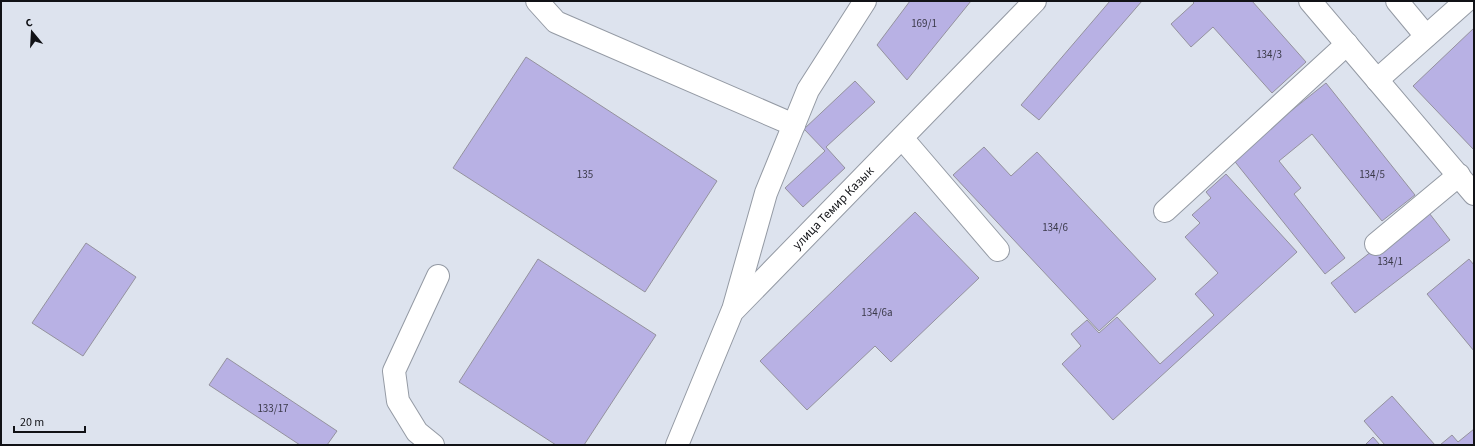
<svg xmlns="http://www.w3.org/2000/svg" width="1475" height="446" font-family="'Source Sans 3',sans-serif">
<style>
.building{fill:#b8b1e4;stroke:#94929e}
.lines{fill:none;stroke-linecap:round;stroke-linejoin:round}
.minor-casing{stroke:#949aa4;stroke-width:24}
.minor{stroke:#fff;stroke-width:22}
.labels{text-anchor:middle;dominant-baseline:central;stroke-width:3;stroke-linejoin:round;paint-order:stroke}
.number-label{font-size:11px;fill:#3b3a4a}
.street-label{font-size:13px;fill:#111216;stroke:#dde3ee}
</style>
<rect width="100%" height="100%" fill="#dde3ee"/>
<g class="building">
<path d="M910 1H971L907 80 877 45Z"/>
<path d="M1110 1H1142L1039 120 1021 105Z"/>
<path d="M1192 1H1252L1306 62 1272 93 1213 27 1191 47 1171 24 1194 3Z"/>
<path d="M1474 28V150L1413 86Z"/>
<path d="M526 57 717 181 645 292 453 168Z"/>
<path d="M855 81 875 102 826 147 845 168 803 207 785 188 825 151 804 129Z"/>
<path d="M1326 83 1415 195 1382 221 1312 134 1279 161 1301 188 1294 194 1345 258 1325 274 1232 158Z"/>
<path d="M984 147 1011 176 1037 152 1156 279 1099 331 953 175Z"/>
<path d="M1226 174 1297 252 1113 420 1062 364 1081 346 1071 334 1087 320 1099 333 1117 317 1160 364 1214 315 1195 294 1218 273 1185 237 1200 223 1192 215 1211 198 1206 192Z"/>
<path d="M1426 209 1450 240 1355 313 1331 283Z"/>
<path d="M915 212 979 278 891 362 875 346 807 410 760 361Z"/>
<path d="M86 243 136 277 83 356 32 323Z"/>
<path d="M538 259 656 335 584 445H556L459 382Z"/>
<path d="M1469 259 1474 265V351L1427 294Z"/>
<path d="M227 358 337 431 327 445H300L209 385Z"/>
<path d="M1392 396 1435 445H1385L1364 421Z"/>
<path d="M1474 429V445H1440L1452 435 1458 442Z"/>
<path d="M1373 437 1380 445H1365Z"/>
</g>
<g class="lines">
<defs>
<g id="minor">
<path d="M537 1 556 22 794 125"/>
<path d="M1310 1 1474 194"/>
<path d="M1397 1 1426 36"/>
<path d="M1377 80 1466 1"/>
<path d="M902 138 998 250"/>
<path d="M1165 211 1347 44"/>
<path d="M1376 244 1459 175"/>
<path d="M733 310 766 193 808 90 865 1"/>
<path d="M433 445 417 432 398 401 394 371 438 276"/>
<path id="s1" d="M677 445 732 312 1035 1"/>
</g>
</defs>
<use href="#minor" class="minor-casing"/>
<use href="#minor" class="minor"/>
</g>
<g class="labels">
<g class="number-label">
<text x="924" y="23">169/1</text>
<text x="1269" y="54">134/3</text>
<text x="585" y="174">135</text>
<text x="1372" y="174">134/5</text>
<text x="1055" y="227">134/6</text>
<text x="1390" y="261">134/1</text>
<text x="877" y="312">134/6а</text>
<text x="273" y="408">133/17</text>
</g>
<g class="street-label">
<text stroke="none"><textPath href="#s1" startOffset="289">улица Темир Казык</textPath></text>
</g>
</g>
<rect width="1475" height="446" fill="none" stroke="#111216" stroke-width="4"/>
<g transform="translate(32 32) rotate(342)" stroke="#dde3ee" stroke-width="3" paint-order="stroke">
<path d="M0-3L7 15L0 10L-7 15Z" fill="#111216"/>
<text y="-6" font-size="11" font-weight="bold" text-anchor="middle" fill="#111216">С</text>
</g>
<path d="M14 426v6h71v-6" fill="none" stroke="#111216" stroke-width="2"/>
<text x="20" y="426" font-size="12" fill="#111216" stroke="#dde3ee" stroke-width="3" paint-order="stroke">20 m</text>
</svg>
